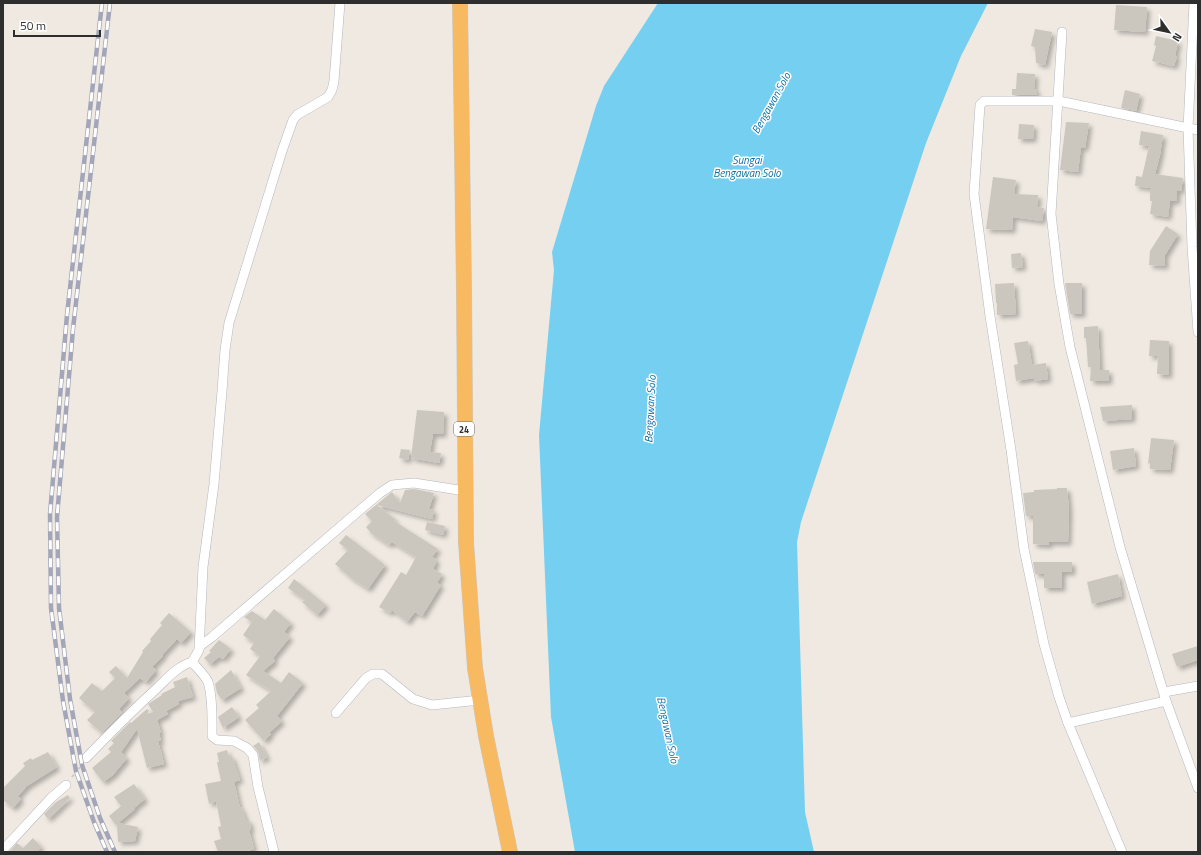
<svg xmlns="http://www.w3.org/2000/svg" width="1201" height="855" font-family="'Titillium Web',sans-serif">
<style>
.water{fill:#75cff0}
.building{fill:#cbc7bf;filter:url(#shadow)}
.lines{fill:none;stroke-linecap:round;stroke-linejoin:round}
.minor-casing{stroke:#b4b7c1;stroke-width:10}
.trunk-casing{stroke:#c9c9c9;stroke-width:16}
.path{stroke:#c9c9c9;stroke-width:2;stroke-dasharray:3 2;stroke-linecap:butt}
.minor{stroke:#fff;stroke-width:9}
.trunk{stroke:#f8ba60;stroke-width:15}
.rail-casing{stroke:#a3a6b8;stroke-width:4.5}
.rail{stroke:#fff;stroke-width:3;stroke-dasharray:9;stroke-linecap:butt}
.labels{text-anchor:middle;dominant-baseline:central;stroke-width:3;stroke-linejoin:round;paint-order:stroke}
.shield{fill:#fff;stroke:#6d6d6d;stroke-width:1}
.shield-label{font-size:9px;font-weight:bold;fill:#2e2e2e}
.water-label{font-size:11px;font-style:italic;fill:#0d6fa3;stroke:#fff}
</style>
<defs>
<filter id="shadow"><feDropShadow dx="3.5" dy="3.5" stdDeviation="2" flood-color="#0004"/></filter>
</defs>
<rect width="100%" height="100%" fill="#efe9e1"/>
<path class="water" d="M658 3H988L961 56 926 143 801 522 797 542 805 812 814 852H575L551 717 539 435 554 270 552 252 596 106 604 86Z"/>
<g class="building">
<path d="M1116 5 1147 7 1145 32 1114 30Z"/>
<path d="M1035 29 1052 32 1045 65 1036 63 1035 47 1031 46Z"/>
<path d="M1156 36 1178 41 1175 56H1177L1174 66 1152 61 1156 46 1154 45Z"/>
<path d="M1017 73 1035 74 1034 89 1037 90V95H1012V89H1016Z"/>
<path d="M1125 90 1140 94 1136 111 1121 108Z"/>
<path d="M1066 122 1089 123 1085 148 1081 147 1078 172 1060 170Z"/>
<path d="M1019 124 1034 125 1033 139H1018Z"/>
<path d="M1141 131 1163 135 1160 155 1155 174 1183 178 1181 191 1177 190V201H1170L1168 217 1150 214 1152 201H1150V188L1135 186 1136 176 1142 177 1149 146 1139 145Z"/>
<path d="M993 177 1016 180 1014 194 1038 195 1037 207 1044 208 1042 221 1013 217 1012 230 986 229Z"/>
<path d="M1166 226 1178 234 1165 255V266L1149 265 1150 251Z"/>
<path d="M1021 253 1023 267 1012 268 1011 254Z"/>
<path d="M1014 283 1016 314 997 315V303H996L995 284Z"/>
<path d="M1065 283H1082V314H1070Z"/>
<path d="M1098 326 1100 370H1109V381H1090L1091 367H1088L1086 338H1084V327Z"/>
<path d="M1150 340 1169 341V375L1157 374 1158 356H1149Z"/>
<path d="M1028 341 1032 365 1046 363 1048 379 1035 381 1034 378 1016 381 1014 365 1018 364 1014 343Z"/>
<path d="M1132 405V419L1103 421 1100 407Z"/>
<path d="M417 410 444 412 443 434H433L430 452 441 453 439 463 411 458Z"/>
<path d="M1151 438 1174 440 1170 470 1150 469V463L1148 464Z"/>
<path d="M1134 448 1136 466 1113 470 1110 451Z"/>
<path d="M401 449 410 450 408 460 399 458Z"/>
<path d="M1057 488H1067L1069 509 1068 542H1049V545L1033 544V516H1026L1023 493 1034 492V490L1057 489Z"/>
<path d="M414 489 434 493 429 509 434 510 432 519 377 505 395 519 394 521 438 549 432 557 437 560 433 569 442 574 437 583 441 585 422 616 415 612 407 622 392 610 390 613 379 607 401 572 406 575 416 557 392 542 389 545 372 534 366 527 372 521 365 514 392 492 400 503 405 490Z"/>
<path d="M427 522 445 526 443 535 425 530Z"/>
<path d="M346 535 385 565 368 589 351 578 335 564 348 550 339 543Z"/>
<path d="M1033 562H1072V572H1062V588H1044V574H1035Z"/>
<path d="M1118 574 1122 596 1092 604 1087 582Z"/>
<path d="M294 579 326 605 317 615 302 602 305 600 288 588Z"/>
<path d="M274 609 291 623 284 632 290 637 273 658 275 661 263 671 281 683 289 672 303 683 277 716 282 721 269 733 271 734 264 741 245 720 259 708 256 705 271 691 246 675 260 656 250 649 254 643 243 635 252 622 244 617 252 611 265 620Z"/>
<path d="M169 613 191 632 181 643 177 639 162 655 163 656 152 667 156 670 146 682 140 678 124 693 129 698 119 709 122 713 102 733 87 720 95 712 79 698 92 683 102 691 115 678 109 672 116 666 127 678 143 652 142 651 151 641 150 639 162 625 160 623Z"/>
<path d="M219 640 231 649 223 659 219 657 210 664 204 658 211 652 209 651Z"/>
<path d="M1198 646V660L1177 667 1172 654Z"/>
<path d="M231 670 241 688 222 700 217 693 215 684Z"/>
<path d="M187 677 193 697 178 701 179 704 166 711 168 714 157 720 161 733H159L161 741H158L164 764 147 768 137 729 121 752 127 758 113 775 103 782 92 768 111 752 108 749 114 743 111 741 130 722 131 723 147 709 149 711 147 714 153 712 148 704 162 695 161 694 175 687 173 682Z"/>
<path d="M232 707 239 717 223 728 218 717Z"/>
<path d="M259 742 267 757 260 761 258 751 253 746Z"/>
<path d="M227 750 229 757 232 756 240 780 234 782 240 808 241 807 246 820H249L251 829 249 830 254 849 245 852H218L214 841 221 839 218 827 221 826 216 801 209 804 205 784 221 781 217 762H219L217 753Z"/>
<path d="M48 752 57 767 27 786 18 796 21 799 13 808 3 800V788L25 766 23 763 31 758 32 760Z"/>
<path d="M134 784 145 799 134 808 135 809 118 823 138 827 135 841 118 842 117 824 116 825 109 816 121 806 114 797Z"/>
<path d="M68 795 70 798 48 819 44 814 56 802Z"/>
<path d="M33 838 41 847 37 852H9L17 843 23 848Z"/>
</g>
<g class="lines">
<defs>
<g id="minor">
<path d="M1194 3 1188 128 1192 247 1198 332"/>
<path d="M1062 32 1051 214 1059 284 1070 347 1120 547 1166 701 1198 788"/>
<path d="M200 646 212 637 354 515 380 493 392 485 414 483 465 491"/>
<path d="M192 662 199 650 203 567 214 484 222 391 225 350 229 323 282 151 293 120 297 115 328 97 332 90 334 81 340 3"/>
<path d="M1164 692 1198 686"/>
<path d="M336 713 366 678 373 674H382L413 699 432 705 480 700"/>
<path d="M1068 723 1166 701"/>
<path d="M86 758C109 734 131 712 155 690 166 680 177 666 192 662 197 668 205 675 208 682 213 697 212 720 212 736L217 740 234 741 247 748 253 755 258 787 274 852"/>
<path d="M3 850 51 798 66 785"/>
<path d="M1122 852 1068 723 1059 697 1044 644 1024 549 1011 450 990 316 974 194 980 105 984 101H1059L1198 130"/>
</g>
<path id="trunk" d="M460 3 464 290 466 542 475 668 486 736 510 852"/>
</defs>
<use href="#minor" class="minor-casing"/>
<use href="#trunk" class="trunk-casing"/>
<path class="path" d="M72 777 80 767"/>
<use href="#minor" class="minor"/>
<use href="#trunk" class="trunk"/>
<defs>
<g id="rail">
<path d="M102 3 67 315 50 514 51 608 63 701 76 771 94 822 107 852"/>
<path d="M110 3 73 329 57 517 59 608 70 699 82 765 100 818 115 852"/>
</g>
</defs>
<use href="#rail" class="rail-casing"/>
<use href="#rail" class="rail"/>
</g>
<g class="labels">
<rect class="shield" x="454" y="422" width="20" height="14" rx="3"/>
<g class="shield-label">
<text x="464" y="429">24</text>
</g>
<g class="water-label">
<text transform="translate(771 103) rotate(-61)">Bengawan Solo</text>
<text x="747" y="160">Sungai<tspan x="747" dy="13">Bengawan Solo</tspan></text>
<text transform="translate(650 409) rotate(-87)">Bengawan Solo</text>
<text transform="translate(668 730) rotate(78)">Bengawan Solo</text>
</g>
</g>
<rect width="1201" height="855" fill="none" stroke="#2e2e2e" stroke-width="8"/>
<g transform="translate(1169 32) rotate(123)" stroke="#ffffff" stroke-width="3" paint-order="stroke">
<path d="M0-3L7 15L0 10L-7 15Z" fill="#2e2e2e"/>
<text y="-6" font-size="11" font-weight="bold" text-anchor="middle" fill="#2e2e2e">N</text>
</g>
<path d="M14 30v6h86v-6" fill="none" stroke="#2e2e2e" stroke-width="2"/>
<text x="20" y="30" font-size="12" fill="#2e2e2e" stroke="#ffffff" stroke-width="3" paint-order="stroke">50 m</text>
</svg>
